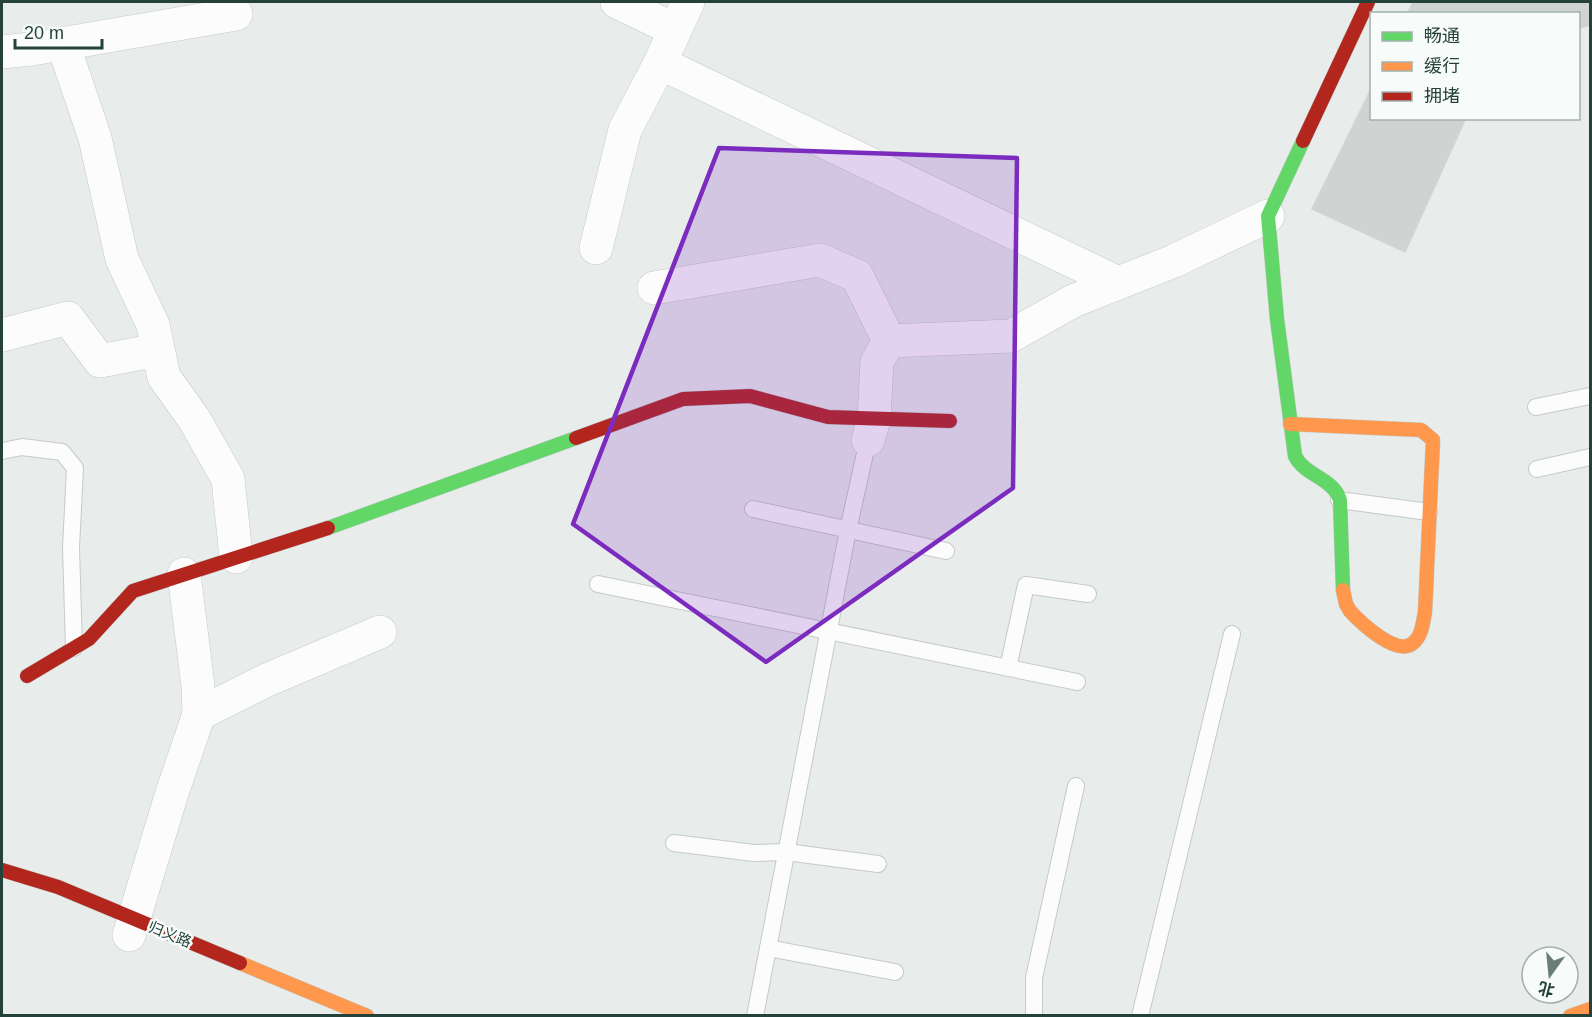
<svg xmlns="http://www.w3.org/2000/svg" width="1592" height="1017" font-family="Arial,'Noto Sans SC',sans-serif">
<style>
.building{fill:#cfd4d2;stroke:#d1d6d4;stroke-width:1.5}
.lines{fill:none;stroke-linecap:round;stroke-linejoin:round}
.lane-casing{stroke:#c5cac8;stroke-width:18}
.street-casing{stroke:#c5cac8;stroke-width:34}
.fast-casing{stroke:#c3cbc8;stroke-width:15}
.slow-casing{stroke:#c3cbc8;stroke-width:15}
.jam-casing{stroke:#c3cbc8;stroke-width:15}
.lane{stroke:#fcfcfc;stroke-width:16}
.street{stroke:#fcfcfc;stroke-width:33}
.fast{stroke:#63d668;stroke-width:14}
.slow{stroke:#ff974d;stroke-width:14}
.jam{stroke:#b3261e;stroke-width:14}
.marked{fill:#7b2cbf;fill-opacity:0.2;stroke:#7b2cbf;stroke-width:4.5;stroke-linejoin:round}
.labels{text-anchor:middle;dominant-baseline:central;stroke-width:5;stroke-linejoin:round;paint-order:stroke}
.street-label{font-size:15px;fill:#24423a;stroke:#f7fbf9}
</style>
<rect width="100%" height="100%" fill="#e8edeb"/>
<g class="building">
<path d="M1413 2H1590V25L1578 29V14H1407Z"/>
<path d="M1372 87V118H1466L1405 252 1312 209Z"/>
</g>
<g class="lines">
<defs>
<g id="lane">
<path d="M1536 407 1590 396"/>
<path d="M2 451 22 447 62 452 75 468 71 548 74 648"/>
<path d="M1537 469 1590 457"/>
<path d="M1339 500 1429 512"/>
<path d="M753 509 946 551"/>
<path d="M598 584 1077 682"/>
<path d="M1008 668 1026 585 1088 594"/>
<path d="M674 843 754 853 786 852 878 864"/>
<path d="M768 948 895 972"/>
<path d="M755 1016 848 530 868 440"/>
<path d="M1034 1016V978L1076 786"/>
<path d="M1140 1016 1232 634"/>
</g>
<g id="street">
<path d="M617 2 675 30"/>
<path d="M63 44 95 138 122 259 153 325 164 377 194 419 228 479 236 557"/>
<path d="M2 52 32 49 236 14"/>
<path d="M660 63 1118 283"/>
<path d="M596 248 625 130 660 63 688 2"/>
<path d="M654 288 820 260 857 276 889 341"/>
<path d="M2 335 68 318 100 361 158 350"/>
<path d="M868 440 874 419 877 362 889 341 1011 336 1073 301 1174 261 1268 216"/>
<path d="M199 714 267 680 380 632"/>
<path d="M129 935 171 796 199 714 198 686 184 574"/>
</g>
<g id="fast">
<path d="M1303 141 1268 216 1277 319 1295 456C1305 476 1333 478 1340 500L1343 590"/>
<path d="M328 528 576 438"/>
</g>
<g id="slow">
<path d="M1290 424 1421 430 1433 440 1425 612C1423 622 1422 636 1413 643 1397 657 1361 623 1350 611L1346 604 1343 590"/>
<path d="M240 963 367 1016"/>
<path d="M1570 1016 1590 1009"/>
</g>
<g id="jam">
<path d="M1303 141 1368 2"/>
<path d="M576 438 683 399 750 396 828 417 950 421"/>
<path d="M27 676 89 639 133 591 328 528"/>
<path d="M2 870 58 887 240 963"/>
</g>
</defs>
<use href="#lane" class="lane-casing"/>
<use href="#street" class="street-casing"/>
<use href="#fast" class="fast-casing"/>
<use href="#slow" class="slow-casing"/>
<use href="#jam" class="jam-casing"/>
<use href="#lane" class="lane"/>
<use href="#street" class="street"/>
<use href="#fast" class="fast"/>
<use href="#slow" class="slow"/>
<use href="#jam" class="jam"/>
</g>
<path class="marked" d="M719 148 1017 158 1013 488 766 662 573 524Z"/>
<g class="labels">
<g class="street-label">
<text transform="translate(170 934) rotate(22)">归义路</text>
</g>
</g>
<rect width="1592" height="1017" fill="none" stroke="#24423a" stroke-width="6"/>
<rect x="1370" y="12" width="210" height="108" fill="#f7fbf9" stroke="#a3b1ad" stroke-width="1.5"/>
<rect x="1382" y="32" width="30" height="9" fill="#63d668" stroke="#a3b1ad" stroke-width="1.5"/>
<text x="1424" y="42" font-size="18" fill="#24423a">畅通</text>
<rect x="1382" y="62" width="30" height="9" fill="#ff974d" stroke="#a3b1ad" stroke-width="1.5"/>
<text x="1424" y="72" font-size="18" fill="#24423a">缓行</text>
<rect x="1382" y="92" width="30" height="9" fill="#b3261e" stroke="#a3b1ad" stroke-width="1.5"/>
<text x="1424" y="102" font-size="18" fill="#24423a">拥堵</text>
<g transform="translate(1550 975) rotate(195)"><circle r="28" fill="#f7fbf9" stroke="#a3b1ad" stroke-width="1.5"/>
<path d="M0-4.5L10 22L0 15L-10 22Z" fill="#697e78"/>
<text y="-9" font-size="16" font-weight="bold" text-anchor="middle" fill="#24423a">北</text>
</g>
<path d="M15 39v9h87v-9" fill="none" stroke="#24423a" stroke-width="3"/>
<text x="24" y="39" font-size="18" fill="#24423a" stroke="#f7fbf9" stroke-width="4.5" paint-order="stroke">20 m</text>
</svg>
